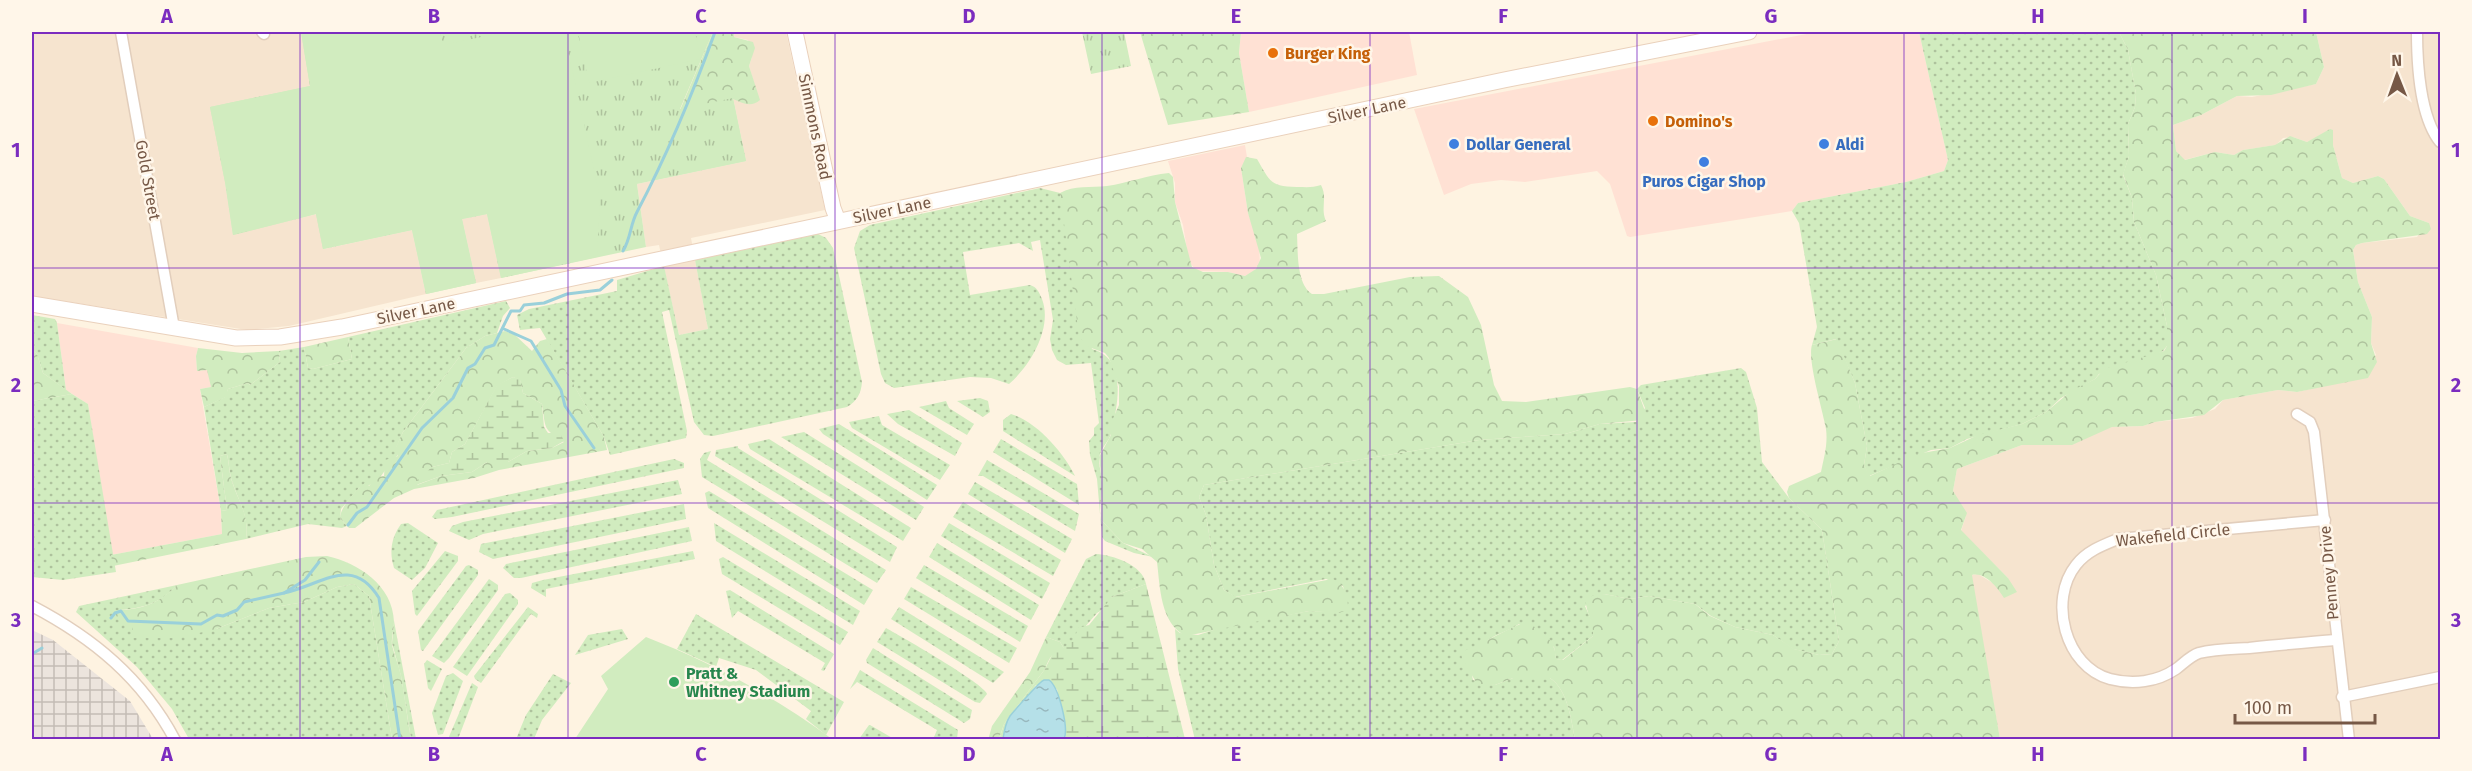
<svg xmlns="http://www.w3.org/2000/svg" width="2472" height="771" font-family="'Fira Sans',sans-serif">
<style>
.residential{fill:#f6e4cf}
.commercial{fill:#ffe1d4}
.industrial{fill:url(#industrial-grid)}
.grass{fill:url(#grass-dots)}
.forest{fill:url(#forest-crowns);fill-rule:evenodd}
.wetland{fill:url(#wetland-marsh)}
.park{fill:url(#park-tufts)}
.pitch{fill:#d1ecbf}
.water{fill:url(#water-ripples);stroke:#9ad0da;stroke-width:1.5}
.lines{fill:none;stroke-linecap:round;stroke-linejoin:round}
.stream{stroke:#9ad0da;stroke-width:3}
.street-casing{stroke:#e2cebc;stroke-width:13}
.secondary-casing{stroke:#ead1bc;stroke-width:17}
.street{stroke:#fff;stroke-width:10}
.secondary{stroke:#fff;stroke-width:15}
.grid{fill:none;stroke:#7b2cbf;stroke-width:1.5;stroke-opacity:0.55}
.food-dot{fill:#e8710a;stroke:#fff6e9;stroke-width:2}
.shop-dot{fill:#3f7fe0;stroke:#fff6e9;stroke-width:2}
.leisure-dot{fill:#2e9e5b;stroke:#fff6e9;stroke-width:2}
.labels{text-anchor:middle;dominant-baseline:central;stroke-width:5;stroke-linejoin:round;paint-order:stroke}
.food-label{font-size:16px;font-weight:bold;fill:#c56008;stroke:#fff6e9;text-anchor:start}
.street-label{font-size:16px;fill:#765846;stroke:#fff6e9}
.shop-label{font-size:16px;font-weight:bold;fill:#366cbe;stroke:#fff6e9;text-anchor:start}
.leisure-label{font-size:16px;font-weight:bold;fill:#27864d;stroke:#fff6e9;text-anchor:start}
.neatline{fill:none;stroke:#7b2cbf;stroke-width:2}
.grid-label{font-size:20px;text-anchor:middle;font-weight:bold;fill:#7b2cbf}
</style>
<defs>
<pattern id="industrial-grid" width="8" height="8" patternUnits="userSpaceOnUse" patternTransform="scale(1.5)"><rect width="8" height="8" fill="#ece4dd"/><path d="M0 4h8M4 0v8" fill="none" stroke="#c4bcb5"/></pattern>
<pattern id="grass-dots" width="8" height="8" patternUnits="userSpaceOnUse" patternTransform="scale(1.5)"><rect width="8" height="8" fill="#d1ecbf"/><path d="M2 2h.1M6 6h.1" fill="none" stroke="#aec29d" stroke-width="1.8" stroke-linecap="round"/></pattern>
<pattern id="forest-crowns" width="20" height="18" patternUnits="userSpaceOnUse" patternTransform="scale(1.5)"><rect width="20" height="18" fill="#d1ecbf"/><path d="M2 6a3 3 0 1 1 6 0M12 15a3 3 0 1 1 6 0" fill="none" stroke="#aec29d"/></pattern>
<pattern id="wetland-marsh" width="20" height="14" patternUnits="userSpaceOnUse" patternTransform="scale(1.5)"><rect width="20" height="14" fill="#d1ecbf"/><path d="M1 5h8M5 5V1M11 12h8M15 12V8" fill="none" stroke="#aec29d"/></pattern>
<pattern id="park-tufts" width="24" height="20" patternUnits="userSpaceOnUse" patternTransform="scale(1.5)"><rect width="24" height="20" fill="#d1ecbf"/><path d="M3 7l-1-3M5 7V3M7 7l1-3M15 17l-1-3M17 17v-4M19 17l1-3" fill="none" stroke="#aec29d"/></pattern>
<pattern id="water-ripples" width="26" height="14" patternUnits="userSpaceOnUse" patternTransform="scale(1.5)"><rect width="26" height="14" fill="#b5e0e8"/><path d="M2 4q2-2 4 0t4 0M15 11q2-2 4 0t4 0" fill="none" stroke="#98b8be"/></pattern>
</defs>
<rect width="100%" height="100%" fill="#fef3e1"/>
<g class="residential">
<path d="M32 32H301L311 86 225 182 233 234 317 214 324 249 412 230 426 294 289 326 247 330 32 296Z"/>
<path d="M734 32H786L825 210 691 238 708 329 679 335 659 245 646 247 637 184 746 161 733 98 759 100 749 66 752 57 748 40 734 37Z"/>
<path d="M2316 32H2440V739H2000L1971 578 1972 575 1978 574 1996 585 2008 578 1961 531 1966 516 1953 491 1957 469 2022 445 2112 427 2143 426 2155 422 2192 418 2215 409 2223 400 2278 390 2297 392 2315 388 2376 355 2371 343 2372 317 2358 282 2353 250 2356 245 2362 243 2417 237 2429 223 2410 216 2384 179 2378 176 2353 183 2342 178 2333 145V130L2307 142 2293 137 2283 138 2276 145 2243 150 2234 155 2215 152 2184 160 2176 151 2173 125 2201 115 2237 96 2252 97 2316 84 2324 67Z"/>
<path d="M487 214 501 278 476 283 462 219Z"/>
</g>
<g class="commercial">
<path d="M1241 32H1409L1417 75 1249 112 1239 53Z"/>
<path d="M1817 32H1919L1948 160 1944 171 1906 182 1798 203 1792 211 1630 237 1627 236 1610 184 1597 171 1525 182 1501 180 1471 184 1444 195 1414 109Z"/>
<path d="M1245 145 1247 157 1241 168 1248 213 1259 245 1260 264 1251 274 1245 276 1228 272 1197 271 1189 262 1183 225 1175 202V183L1168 161Z"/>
<path d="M57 323 198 348 196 356 197 371 208 369 211 387 200 389 221 511 222 534 111 555 88 404 66 390Z"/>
</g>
<path class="industrial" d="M32 630 53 640 130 701 153 739H32Z"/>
<g class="grass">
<path d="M1919 32H2119L2128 50 2136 94 2135 107 2128 124 2129 156 2123 175 2132 198 2134 222 2156 275 2167 326V346L2163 351 2152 357 2099 374 2095 379 2061 398 2046 412 2022 424 1967 439 1950 448 1931 450 1869 476 1864 465 1867 446 1855 383 1836 339 1812 345 1817 327 1799 223 1792 211 1798 203 1906 182 1944 171 1948 160Z"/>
<path d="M1040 188 1060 193 1092 349C1129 359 1117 407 1111 434 1109 441 1102 447 1100 454 1097 463 1102 473 1102 482 1103 495 1098 507 1101 520L1123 543 1153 557 1134 553 1105 541 1102 537 1097 479 1090 455 1089 441 1094 435V428L1099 423 1091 363 1066 365 1057 360 1052 350 1050 339 1053 320 1040 240 1031 242 1033 251 1019 243 963 252 970 295 1030 285C1037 287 1039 292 1042 299 1053 328 1030 366 1009 384L991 378 970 377 894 388 885 383 881 374 854 248 860 231 870 225Z"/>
<path d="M818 234 826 238 833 248 862 382C861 394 857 401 847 407L713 436 704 435 694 422 669 310 662 312 687 431 686 438 610 455 604 437 540 328 520 330 517 315 529 309 617 291V280L664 266 679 335 708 329 695 260Z"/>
<path d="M506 301 510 308 503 316 497 333 485 336 466 348 403 432 396 448 398 455C382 468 384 484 359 488L341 509 340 518 347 526 342 528 308 524 246 539C250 516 237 499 231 478 229 470 229 462 227 454L220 456 227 510 221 511 204 407 225 397 228 389 248 383 250 385 280 362 279 351 304 347 308 368 313 369 352 359 348 337Z"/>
<path d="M32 315 55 319 57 323 66 390 43 373 37 354 32 350Z"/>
<path d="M1741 368 1746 372 1757 408 1762 462 1789 498 1822 530 1839 641 1832 654 1819 655 1793 649 1773 635 1735 627 1711 616 1695 604 1649 596 1630 599 1604 594 1585 606 1593 624V636L1562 660 1556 659 1554 647 1519 624C1497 638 1484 633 1475 662 1473 669 1471 673 1473 680L1495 685 1513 678H1550C1568 690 1571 720 1575 739L1195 740 1178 669 1175 629 1180 633 1198 635 1223 627 1309 611 1339 612 1346 598 1343 586 1326 579 1235 597 1224 590 1214 565 1206 515 1199 497 1204 485 1479 440 1565 434 1600 424 1636 422 1645 408 1637 389 1641 385Z"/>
<path d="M72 394 88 404 116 572 63 580 32 577V401Z"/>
<path d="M980 398 988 401 990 412 983 417 957 401Z"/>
<path d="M946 401 949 408 974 424 967 435 919 407Z"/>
<path d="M909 410 962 443 955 456 898 424 887 414Z"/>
<path d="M1011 414C1036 421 1064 453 1075 476L1003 431V420Z"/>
<path d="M879 416 882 425 950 465 940 480 852 428 849 422Z"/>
<path d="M839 424 937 485 927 500 823 434 819 429Z"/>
<path d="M804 432 924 507 916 520 781 437Z"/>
<path d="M769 439 911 528 903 541 750 449 748 444Z"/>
<path d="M1001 439 1077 484 1079 505 993 452Z"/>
<path d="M738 446V448L897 547 890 562 715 456 716 450Z"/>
<path d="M711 451 707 460 886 570 877 583 702 477 700 459 704 453Z"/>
<path d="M674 459 684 463V468L452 517 435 519 432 517 437 510Z"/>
<path d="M987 460 1079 514 1075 531 983 476H978Z"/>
<path d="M678 480 682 494 483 534 469 540 449 531 452 526 463 522Z"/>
<path d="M975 482 1072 539 1065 553 968 494Z"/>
<path d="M709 491 873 590 864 605 708 508 705 493Z"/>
<path d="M963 502 1061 560 1053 576 953 517Z"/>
<path d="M684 504 686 519 493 559 479 552 481 544Z"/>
<path d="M408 523 438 543 425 568 412 580 394 568C389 552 391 538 401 524Z"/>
<path d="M714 523 860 611 853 625 716 541Z"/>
<path d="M949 523 1050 583 1042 599 941 536Z"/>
<path d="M689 527 692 541 521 578H514L503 568 506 564Z"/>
<path d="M937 543 1039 605 1031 620 929 557Z"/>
<path d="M445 551 458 556V561L417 616 415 614 412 591Z"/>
<path d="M693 551 695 559 546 589V597L531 588 532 583 543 580Z"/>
<path d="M1096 554C1113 555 1143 565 1146 584L1112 597 1107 607 1097 613 1065 650 1060 642 1046 637 1086 559Z"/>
<path d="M723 557 848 632 840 645 722 574 719 559Z"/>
<path d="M469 565 478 570V575L423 651 421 650 418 631 466 566Z"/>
<path d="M924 565 1028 626 1020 642 916 578Z"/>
<path d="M489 579 498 585V590L449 658 444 663 432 656Z"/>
<path d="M354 584 369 596 392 739H189L172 709 137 667 76 612 79 606 177 585C161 604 138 610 114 610L216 629 269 608 304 602 337 587Z"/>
<path d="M911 587 1017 648 1009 663 904 599Z"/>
<path d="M730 590 834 654 824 671 821 670 825 663 738 611 732 618 726 591Z"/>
<path d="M510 593 518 600V604L467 676 453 667 505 594Z"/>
<path d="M528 607 538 614 537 618 531 614 481 683 475 679 474 676Z"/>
<path d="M899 607 1004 672 993 683 891 619Z"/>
<path d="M696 614 844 702 826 735 806 719 811 711 756 670 719 658 716 667 677 649Z"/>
<path d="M394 621 416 739H411L401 676 392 643Z"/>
<path d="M886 628C902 637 983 683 987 694L980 703 975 702 877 642Z"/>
<path d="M622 629 628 639 575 655 588 635Z"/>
<path d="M873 648 972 710 970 719 964 723 867 663 866 660Z"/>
<path d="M427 660 442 669 431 691 428 688 424 664Z"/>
<path d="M860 670 958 730 957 739H936L934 737 937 730 857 682 850 689Z"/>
<path d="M453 673 463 681 443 734 438 735 432 713 446 676Z"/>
<path d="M553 674 571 683 542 720 534 739H516L526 715Z"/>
<path d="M472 683 478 687 458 739H448Z"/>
<path d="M869 725H870L894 739H859Z"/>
</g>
<g class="forest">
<path d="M713 32H734V37L753 42 755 48 749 66 760 100C751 108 742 103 733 99L746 161 650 181Z"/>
<path d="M1140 32H1241L1239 53 1249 112 1168 125Z"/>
<path d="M2119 32H2316L2324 67 2316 84 2271 95 2237 96 2201 115 2173 125 2176 151 2185 160 2215 152 2234 155 2243 150 2275 145 2290 136 2307 142 2330 129 2333 130V145L2342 178 2353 183 2378 176 2384 179 2410 216 2429 223 2431 229 2427 234 2362 243 2356 245 2353 250 2358 282 2372 317 2371 343 2377 362 2368 378 2297 392 2278 390 2223 400 2204 415 2155 422 2143 426 2112 427 2072 445H2022L1957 469 1953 491 1967 513 1961 530 2008 578 2017 592 2004 598C1997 587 1985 572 1972 575L2000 739H1575C1571 720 1568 690 1550 678H1513L1495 685 1477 684 1462 658 1461 652C1484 644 1503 630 1526 622 1541 630 1556 640 1556 659L1563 660 1593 636C1594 622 1585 611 1586 600L1592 596 1604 594 1630 599 1649 596 1695 604 1710 616 1735 627 1773 635 1794 649 1819 655 1832 654 1839 641 1822 530 1789 498 1787 492 1789 486 1821 472C1824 457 1828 444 1826 429 1823 411 1807 360 1812 345L1837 339 1855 383 1867 446 1864 465 1870 476 1917 454 1950 448 1978 435 2022 424 2046 412 2071 391 2095 379 2104 369 2164 351 2167 346V326L2156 275 2134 222 2132 198 2123 174 2129 156 2128 124 2135 107 2136 94 2128 50Z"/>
<path d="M1246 157 1257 159C1270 181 1270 187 1297 187 1306 187 1312 188 1321 185 1328 198 1320 208 1326 221L1297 234C1298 250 1296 284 1312 294H1324L1410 277 1439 276 1468 297 1481 325 1494 385 1502 401 1526 402 1630 387 1637 389 1646 414 1643 420 1600 424 1565 434 1479 440 1204 485 1199 497 1206 515 1214 565 1224 590 1236 597 1332 579C1344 582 1350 599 1347 610L1339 613 1309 611 1186 636C1160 624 1160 586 1157 562L1142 549 1123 543 1101 520 1102 482 1099 457 1111 435V423L1119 405V386L1109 358 1105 353 1086 346 1079 336 1060 193C1074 185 1091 188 1107 186 1128 183 1147 175 1169 173L1173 177 1175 202 1192 267 1203 272H1228L1245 276 1256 269 1261 258 1248 213 1241 168Z"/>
<path d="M505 331 515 335 532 351 540 341 547 339 604 437 607 450 499 470 474 478 414 489 394 498 355 528H349L340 518C340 507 357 489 366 482L369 486 376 477 384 476 385 460 398 456 395 449 403 432 466 348 485 336ZM513 377 520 380 523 393 542 404C546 429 542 428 564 442L552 448 527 451 508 462H487L472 472 441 476 417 485 432 467 449 463 452 452 465 444 497 386Z"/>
<path d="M348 337 352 359 313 369 308 368 304 347Z"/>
<path d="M198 348 242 353 279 351 280 362 250 385 248 383 228 389 226 397 204 407 200 389 211 387 207 370 197 371 196 356Z"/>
<path d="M32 350 37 354 43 373 72 394 32 401Z"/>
<path d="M227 454C229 462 229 471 231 478 237 500 250 514 246 539L113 566 111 555 222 534 221 511 227 510 220 456Z"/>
<path d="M327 556C358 563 393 585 394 622 394 630 391 637 392 645 394 655 399 665 401 676 405 697 407 718 411 739H392L369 596 354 584 337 587 304 602 269 608 216 629 177 638H133L132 625 118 620 114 610C138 611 161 603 177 585L306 557Z"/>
<path d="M1046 637 1060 642 1065 650C1053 650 1049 658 1045 669L1004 724 999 739 988 740 992 726 1030 672Z"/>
</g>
<g class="wetland">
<path d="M513 377 520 379 523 393 542 404 544 427 548 433H560L564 441 552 448 527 451 508 462H487L472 472 441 476 416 485 414 483 432 467 449 463 452 452 465 444 497 385Z"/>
<path d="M1146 584 1185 739H1064L1066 736 1057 689 1036 685C1023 704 1006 717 1003 739L999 740 1004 724 1045 669 1053 653C1066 646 1073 645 1078 628L1089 625 1112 597Z"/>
</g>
<g class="park">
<path d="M301 32H713L680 109 733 98 746 161 637 184 646 247 501 278 487 214 462 219 476 283 426 294 412 230 323 249 316 214 233 235 225 182 210 107 310 86Z"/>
<path d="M1082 32H1124L1131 66 1091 74Z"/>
</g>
<g class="pitch">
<path d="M301 32H440L443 45 505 32H564L600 198 597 257 501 278 487 214 462 219 476 283 426 294 412 230 323 249 316 214 233 235 225 182 210 107 310 86Z"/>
<path d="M578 32H695L701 59 589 83Z"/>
<path d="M646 637C713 663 775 697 832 739H575L608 689 601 676Z"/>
</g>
<path class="water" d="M1044 680H1049C1059 687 1069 729 1064 739H1003C1004 732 1006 722 1010 716 1014 711 1040 681 1044 680Z"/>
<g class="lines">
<g class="stream">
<path d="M623 251C631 238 630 225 637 212 667 155 693 93 715 32"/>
<path d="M504 329 531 341 561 390 565 406 594 448"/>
<path d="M348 525 357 513 367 507 422 428 453 398 468 368 475 364 485 348 494 345 511 311H520L524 305 544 303 567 294 600 290 612 280"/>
<path d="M284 593C322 585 352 554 379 598L400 740"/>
<path d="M111 618 115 613 121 611 128 621 201 624 217 615 223 616 237 610 244 602 284 593 305 580 319 562"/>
<path d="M32 654 42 648"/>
</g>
<defs>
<g id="street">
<path d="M121 32 174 328"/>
<path d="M262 32 264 34"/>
<path d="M2417 32C2417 63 2420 117 2440 142"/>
<path d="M2297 414 2310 422 2314 432 2349 740"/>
<path d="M2325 520 2118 539C2103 545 2087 551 2076 565 2048 600 2065 667 2110 679 2133 685 2157 682 2176 669 2183 664 2190 656 2199 653 2215 649 2232 649 2249 648 2278 645 2307 642 2336 640"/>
<path d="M32 606C93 638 142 678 175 740"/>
<path d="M2342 697 2440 677"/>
</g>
<g id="secondary">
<path d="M795 32 833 208 838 221"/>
<path d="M32 304 236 338 280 337 342 327 1504 80 1749 32"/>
</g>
</defs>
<use href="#street" class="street-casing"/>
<use href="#secondary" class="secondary-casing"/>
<use href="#street" class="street"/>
<use href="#secondary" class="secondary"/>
</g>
<path class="grid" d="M300 32V740M568 32V740M835 32V740M1102 32V740M1370 32V740M1637 32V740M1904 32V740M2172 32V740M32 268H2440M32 503H2440"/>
<g class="food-dot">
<circle cx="1273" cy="53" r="6"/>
<circle cx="1653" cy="121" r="6"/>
</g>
<g class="shop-dot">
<circle cx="1454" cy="144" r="6"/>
<circle cx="1824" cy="144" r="6"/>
<circle cx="1704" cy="162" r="6"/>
</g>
<circle class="leisure-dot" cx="674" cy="682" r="6"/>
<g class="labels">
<g class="food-label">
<text x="1285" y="53">Burger King</text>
<text x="1665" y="121">Domino's</text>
</g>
<g class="street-label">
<text transform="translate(1367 110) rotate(-12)">Silver Lane</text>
<text transform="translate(815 127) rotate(78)">Simmons Road</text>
<text transform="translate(148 180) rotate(80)">Gold Street</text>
<text transform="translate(892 210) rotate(-12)">Silver Lane</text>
<text transform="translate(416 311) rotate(-12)">Silver Lane</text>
<text transform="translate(2173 535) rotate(-6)">Wakefield Circle</text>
<text transform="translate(2329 573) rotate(-95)">Penney Drive</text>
</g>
<g class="shop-label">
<text x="1466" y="144">Dollar General</text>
<text x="1836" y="144">Aldi</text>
<text x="1704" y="181" text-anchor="middle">Puros Cigar Shop</text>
</g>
<g class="leisure-label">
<text x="686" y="673">Pratt &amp;<tspan x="686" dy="18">Whitney Stadium</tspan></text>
</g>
</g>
<rect width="2472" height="771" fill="none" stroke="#fff6e9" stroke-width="66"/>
<g transform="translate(2397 75) rotate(359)" stroke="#fff6e9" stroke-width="4.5" paint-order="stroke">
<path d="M0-4.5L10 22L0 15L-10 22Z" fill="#765846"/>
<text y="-9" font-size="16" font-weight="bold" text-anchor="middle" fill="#765846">N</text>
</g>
<path d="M2235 714v9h140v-9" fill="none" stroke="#765846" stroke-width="3"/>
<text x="2244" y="714" font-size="18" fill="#765846" stroke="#fff6e9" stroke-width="4.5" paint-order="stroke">100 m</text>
<rect x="33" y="33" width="2406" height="705" class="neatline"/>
<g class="grid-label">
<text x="167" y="23">A</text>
<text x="434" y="23">B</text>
<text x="701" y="23">C</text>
<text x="969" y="23">D</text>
<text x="1236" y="23">E</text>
<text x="1503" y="23">F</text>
<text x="1771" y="23">G</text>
<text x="2038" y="23">H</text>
<text x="2305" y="23">I</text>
<text x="16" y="157">1</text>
<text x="2456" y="157">1</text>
<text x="16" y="392">2</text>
<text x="2456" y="392">2</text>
<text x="16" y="627">3</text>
<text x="2456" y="627">3</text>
<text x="167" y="761">A</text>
<text x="434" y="761">B</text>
<text x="701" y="761">C</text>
<text x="969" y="761">D</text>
<text x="1236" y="761">E</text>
<text x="1503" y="761">F</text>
<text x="1771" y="761">G</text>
<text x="2038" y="761">H</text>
<text x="2305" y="761">I</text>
</g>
</svg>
